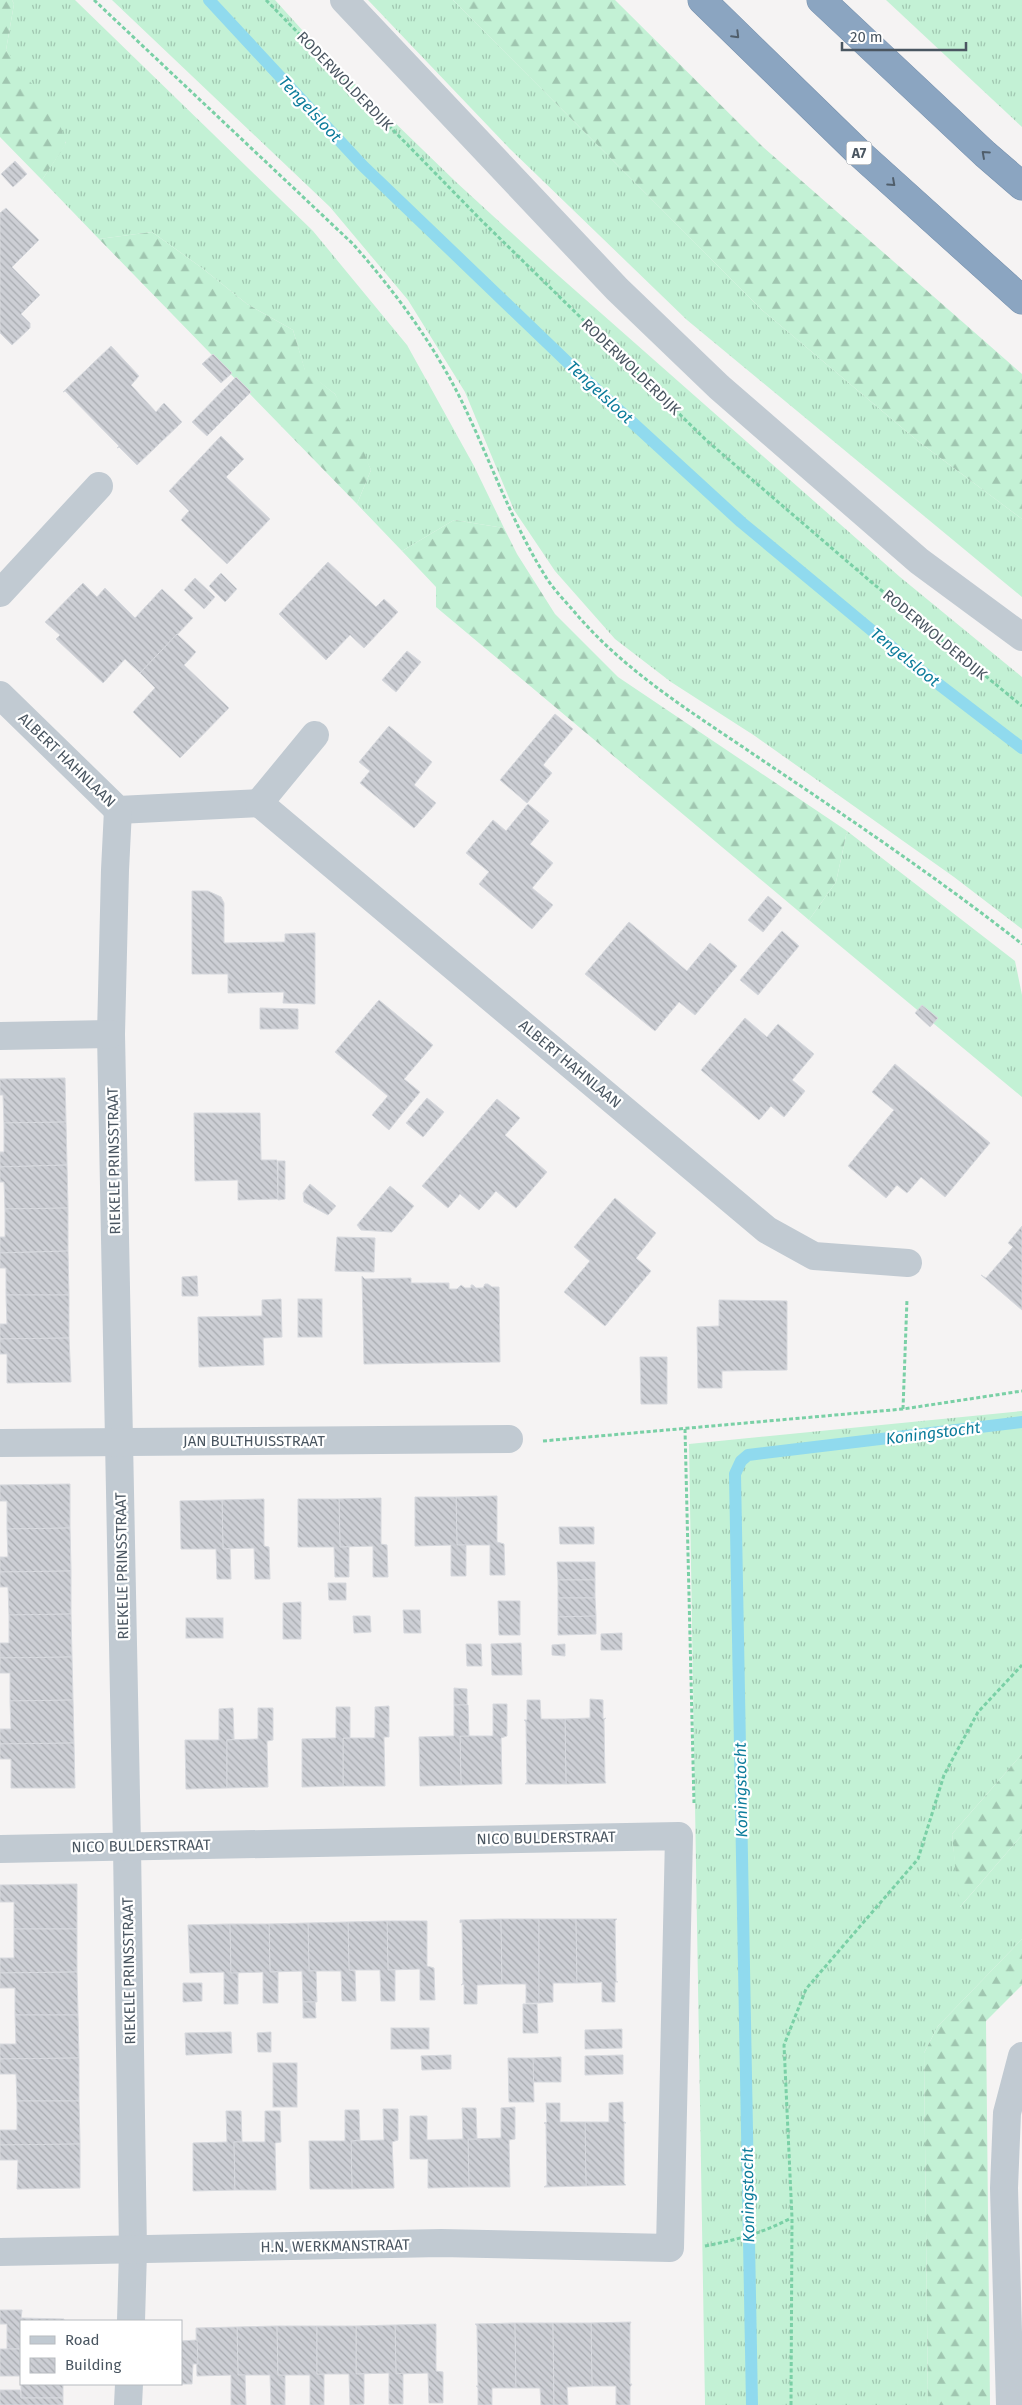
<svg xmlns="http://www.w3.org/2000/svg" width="1022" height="2405" font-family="'Fira Sans',sans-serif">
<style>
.grass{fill:url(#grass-tufts)}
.forest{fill:url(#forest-firs)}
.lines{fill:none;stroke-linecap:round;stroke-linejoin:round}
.stream{stroke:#90daee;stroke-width:12}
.building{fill:url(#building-back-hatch);stroke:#d7d9de}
.highway-casing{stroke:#7690ad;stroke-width:29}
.path{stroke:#7ad0a6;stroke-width:3;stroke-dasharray:4 2.5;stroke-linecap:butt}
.minor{stroke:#c1cad2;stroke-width:28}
.highway{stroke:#8ba5c1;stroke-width:28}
.oneway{stroke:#505e6b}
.labels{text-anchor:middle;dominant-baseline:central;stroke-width:4.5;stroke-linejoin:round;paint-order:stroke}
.shield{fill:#fff;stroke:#808990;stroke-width:1}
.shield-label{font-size:14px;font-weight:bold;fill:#4a5661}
.street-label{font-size:15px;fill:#4a5661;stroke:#fff}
.water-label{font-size:16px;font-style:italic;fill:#0c7c9b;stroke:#fff}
</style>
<defs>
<pattern id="grass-tufts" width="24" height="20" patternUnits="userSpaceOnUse" patternTransform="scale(1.25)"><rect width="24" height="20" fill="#c3f1d5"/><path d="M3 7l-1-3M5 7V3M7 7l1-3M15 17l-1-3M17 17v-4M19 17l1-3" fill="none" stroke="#a0c6b0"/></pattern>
<pattern id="forest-firs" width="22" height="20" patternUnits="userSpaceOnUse" patternTransform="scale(1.25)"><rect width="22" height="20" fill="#c3f1d5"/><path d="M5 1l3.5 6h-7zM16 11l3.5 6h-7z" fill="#a0c6b0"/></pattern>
<pattern id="building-back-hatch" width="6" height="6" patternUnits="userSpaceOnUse" patternTransform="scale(1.25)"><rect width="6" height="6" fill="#cdcfd5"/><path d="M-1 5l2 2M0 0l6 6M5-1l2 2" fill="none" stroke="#a8abb0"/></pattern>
</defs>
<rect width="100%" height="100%" fill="#f5f3f3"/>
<g class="grass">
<path d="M12 0H75L313 231 407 345 474 466 504 528 454 520 402 551 357 504 371 470 335 394 305 371 293 330 247 304 202 268 152 232 99 239 42 180 66 143 6 50 14 4Z"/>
<path d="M112 0H275L322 52 456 182 551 269 900 577 1022 677V929L954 877 755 736 671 682 615 639 555 571 514 510 465 392 408 300 330 207Z"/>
<path d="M368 0H453L762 310 919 442 1022 519V597L687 320 510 149Z"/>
<path d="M886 0H1022V127Z"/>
<path d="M847 831 1015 961 1022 995V1097L809 920 836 882Z"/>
<path d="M1022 1411V1754L952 1834 960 1907 1022 1835V1939L938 2026 924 2053 928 2405H705L689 1444Z"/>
</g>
<g class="forest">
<path d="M0 0H12L14 4 6 50 58 118 66 144 42 180 0 137Z"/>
<path d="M453 0H615L763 147 1022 374V519L919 442 762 310Z"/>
<path d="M152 232 202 268 247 304 293 330 305 370 335 394 355 430 371 470 357 504 99 239Z"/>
<path d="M454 520 504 528 517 554 555 614 618 677 847 831 836 882 809 920 436 607V587L402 551Z"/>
<path d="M1022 1754V1835L959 1908 952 1834Z"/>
<path d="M1022 1939V1985L986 2021 990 2405H928L924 2053 938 2026Z"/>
</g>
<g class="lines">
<g class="stream">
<path d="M209 0 363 166 586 380 741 522 911 663 1022 748"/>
<path d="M752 2405 735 1474 741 1461 748 1455 1022 1422"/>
</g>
</g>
<g class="building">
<path d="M15 161 27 174 13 187 1 174Z"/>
<path d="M6 208 39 240 12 267 40 295 21 314 30 323V328L12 345 0 333V213Z"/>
<path d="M111 346 139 376 131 385 156 412 164 403 182 422 137 465 119 447 117 448 119 446 65 391 63 392Z"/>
<path d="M213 354 232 373 221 383 202 364Z"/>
<path d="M236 377 251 392 207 436 192 422Z"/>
<path d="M221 436 244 459 226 477 270 519 227 564 181 520 189 511 169 491Z"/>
<path d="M328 562 376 607 384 599 398 612 364 648 350 635 326 660 279 614Z"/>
<path d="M221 573 237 589 225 602 209 586Z"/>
<path d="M195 578 215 597 204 609 184 590Z"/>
<path d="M83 583 97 597 105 588 135 618 162 589 193 618 140 673 125 659 103 683 56 639 60 635 45 622Z"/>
<path d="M177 634 196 652 184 665 229 708 180 758 133 712 155 688 140 673Z"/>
<path d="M407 651 421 662 396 692 382 680Z"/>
<path d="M555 714 573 729 543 765 552 773 527 803 500 780Z"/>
<path d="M389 726 432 762 414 785 436 803 414 828 360 783 370 771 359 762Z"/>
<path d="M528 804 549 821 530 844 553 863 532 888 553 905 532 929 479 884 489 872 466 853 493 820 506 831Z"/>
<path d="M192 891H208L221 897 224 903V943L285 942V934L315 933V1004L283 1003 284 992 228 993V974H192Z"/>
<path d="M768 896 782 908 763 932 748 920Z"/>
<path d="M629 922 687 971 710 943 737 966 695 1015 679 1002 655 1031 585 974Z"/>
<path d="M782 931 799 946 758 995 740 980Z"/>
<path d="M379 1000 433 1045 404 1079 420 1092 389 1130 372 1115 388 1096 335 1052Z"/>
<path d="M922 1005 938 1018 930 1027 915 1013Z"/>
<path d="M260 1008 298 1009V1029H260Z"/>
<path d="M745 1018 767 1037 778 1024 814 1054 792 1080 805 1091 784 1117 771 1106 759 1120 701 1070Z"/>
<path d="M895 1064 990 1143 945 1197 921 1177 907 1193 897 1185 886 1198 848 1166 894 1110 872 1092Z"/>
<path d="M65 1078 66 1122 4 1123 3 1095H0V1079Z"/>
<path d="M427 1098 444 1112 423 1137 406 1123Z"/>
<path d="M497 1099 520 1118 505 1135 547 1172 516 1208 496 1191 479 1210 460 1194 448 1208 422 1186Z"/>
<path d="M194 1113H260L261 1160H277L278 1199 238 1200V1180L195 1181Z"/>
<path d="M66 1122 67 1165 0 1167V1152H4V1123Z"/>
<path d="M278 1161H285V1199L278 1200Z"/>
<path d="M67 1165 68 1208 5 1209 4 1182H0V1167Z"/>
<path d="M310 1184 336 1206 328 1215 304 1202 303 1193Z"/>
<path d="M390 1186 414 1206 392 1232 361 1230 357 1225Z"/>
<path d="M615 1198 656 1233 636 1258 651 1271 605 1326 564 1292 590 1261 574 1247Z"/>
<path d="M68 1208V1251L0 1253V1237H5V1209Z"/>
<path d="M1022 1226V1310L981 1275 986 1278 1013 1247 1008 1243Z"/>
<path d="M337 1237 375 1238 374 1272 335 1271Z"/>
<path d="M68 1251 69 1295H6V1268H0V1253Z"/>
<path d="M197 1276 198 1296H182V1277Z"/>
<path d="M362 1276 365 1279 411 1278V1283H449V1289H457L461 1285 465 1288H471V1285H473L476 1288H483L485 1284H488L492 1287H499L500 1362 364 1364Z"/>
<path d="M6 1295H69V1338L0 1339V1324H7Z"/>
<path d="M281 1299 282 1337 263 1338 264 1365 199 1367 198 1317 262 1316V1300Z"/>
<rect x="298" y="1299" width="24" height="38"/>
<path d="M719 1300 787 1301V1370L722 1371V1388H698L697 1327 719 1326Z"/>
<path d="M69 1338 71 1382 7 1383V1354H0V1339Z"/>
<path d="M640 1357H667V1404H641Z"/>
<path d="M70 1484V1528L7 1529V1501H0V1485Z"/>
<path d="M497 1496V1542L504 1544 505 1575H490V1545H457L456 1497Z"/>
<path d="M415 1497H456L457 1545H466V1576H451V1545L415 1546Z"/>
<path d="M381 1498V1544L387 1545 388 1577H373V1546L340 1547 339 1499Z"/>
<path d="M264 1499V1546L269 1547 270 1579H255L254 1548 223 1549 222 1500Z"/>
<path d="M298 1499H339L340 1547H349V1577H335L334 1547H298Z"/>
<path d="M222 1500 223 1549H230L231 1579H217L216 1549H181L180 1501Z"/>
<path d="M559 1527H594V1544H560Z"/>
<path d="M70 1528 71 1571 0 1572V1557H8L7 1529Z"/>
<path d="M557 1562H595V1580H558Z"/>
<path d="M71 1571V1614L9 1615 8 1587H0V1572Z"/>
<rect x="558" y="1580" width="37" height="18"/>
<path d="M328 1583H346V1600H329Z"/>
<path d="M558 1598H595L596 1616 558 1617Z"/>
<path d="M498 1601H520V1635H499Z"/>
<path d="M301 1602V1639H283V1603Z"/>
<path d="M403 1610H420L421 1633H404Z"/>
<path d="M71 1614 72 1657 0 1658V1643H9V1615Z"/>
<path d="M353 1616H370L371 1632 354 1633Z"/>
<path d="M596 1616V1634L558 1635V1617Z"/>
<rect x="186" y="1618" width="37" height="20"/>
<path d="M622 1633V1650H601V1634Z"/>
<path d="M521 1643 522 1675H492L491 1644Z"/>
<path d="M466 1644H481L482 1666H467Z"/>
<path d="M565 1644V1656L552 1655V1645Z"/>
<path d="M72 1657 73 1700 10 1701V1673H0V1658Z"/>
<path d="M454 1688 467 1689V1705H454Z"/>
<path d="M590 1699 603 1700V1719L606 1718 604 1720 605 1781 606 1783 566 1784 565 1719 590 1718Z"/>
<path d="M73 1700 74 1743 0 1744V1729H11L10 1701Z"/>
<path d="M527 1700H540L541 1719H565L566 1784H525L527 1782 526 1722 524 1720H527Z"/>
<path d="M493 1704H507V1736L501 1738 502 1784 461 1785 460 1736H493Z"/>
<path d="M454 1705H468L469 1736H460L461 1785 420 1786 419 1737 454 1736Z"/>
<path d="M389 1706V1737H384V1739L385 1786H343V1738H375V1707Z"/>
<path d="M336 1707H350V1738H343V1786L302 1787V1739L336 1738Z"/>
<path d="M233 1708 234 1739 227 1740V1788L186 1789 185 1740H219V1709Z"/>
<path d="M258 1708H273V1740L267 1741 268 1787 227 1788V1740L258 1739Z"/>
<path d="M74 1743 75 1788H11V1759H0V1744Z"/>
<path d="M77 1884V1929H14V1902H0V1885Z"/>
<path d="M501 1919 502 1984 477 1985V2004H464V1984L461 1985 463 1983 462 1922 460 1923V1920Z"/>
<path d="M501 1919H539V2003H526V1984H502Z"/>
<path d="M539 1919H576L577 1983H553V2002L539 2003Z"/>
<path d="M576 1919H617L615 1921 616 1981 618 1982H615V2002H602V1982L577 1983Z"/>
<path d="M387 1921H427V1966L434 1968 435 2000H420V1969L388 1970Z"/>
<path d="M387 1921 388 1970H395V2001H381L380 1970H349L348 1922Z"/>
<path d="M348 1922 349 1970 355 1971 356 2001H342L341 1971H309L308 1923Z"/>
<path d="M308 1923 309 1971H316L317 2002H303L302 1971 270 1972 269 1924Z"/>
<path d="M230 1924 231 1973 238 1972V2004H224V1972L190 1973 188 1925Z"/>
<path d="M230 1924H269L270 1972H278V2003H263V1972L231 1973Z"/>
<path d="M14 1929H77V1972L0 1973V1958H14Z"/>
<path d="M77 1972 78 2015H15V1988H0V1973Z"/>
<path d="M183 1983H202V2001L183 2002Z"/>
<path d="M303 2002H315L316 2018H303Z"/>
<path d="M523 2004H537L538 2033H523Z"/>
<path d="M15 2015H78L79 2058 0 2059V2044H16Z"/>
<rect x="391" y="2028" width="38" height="21"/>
<path d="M622 2029V2048L585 2049V2030Z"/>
<path d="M231 2032 232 2053 186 2055 185 2033Z"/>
<path d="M271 2032V2052H258L257 2033Z"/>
<path d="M451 2055V2069L422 2070 421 2056Z"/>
<path d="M623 2055V2074L585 2075V2056Z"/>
<path d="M561 2057V2082H533V2058Z"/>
<path d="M79 2058V2101H17L16 2074H0V2059Z"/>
<path d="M508 2058H533L534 2102H509Z"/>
<rect x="273" y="2063" width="24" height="44"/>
<path d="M17 2101H79L80 2144 0 2145V2130H17Z"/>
<path d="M623 2102V2121L626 2123H624V2183L626 2185 586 2186 585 2122H609V2103Z"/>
<path d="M546 2103H560V2122H585L586 2186 544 2187 547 2185 546 2124 544 2123 547 2122Z"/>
<path d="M515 2107V2139L509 2140 510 2187H469L468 2139 501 2138V2108Z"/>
<path d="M462 2108H476L477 2139H468L469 2187 428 2188V2159H410V2116H427V2140L463 2139Z"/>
<path d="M383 2109H398V2140L392 2142 394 2188 352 2189 351 2141 384 2140Z"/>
<path d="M345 2110H359L360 2140 351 2141 352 2189H310L309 2141H345Z"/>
<path d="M226 2111H241L242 2142H234L235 2190 193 2191V2143L227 2142Z"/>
<path d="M265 2111H280L281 2142 275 2143 276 2190H235L234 2142H265Z"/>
<path d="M80 2144V2188L17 2189 18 2160H0V2145Z"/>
<path d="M0 2310H22L21 2318 64 2319V2321H21V2358L20 2349H7V2324H0Z"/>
<path d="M631 2322 630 2324V2384H632L630 2387V2405H616V2386H592L591 2323Z"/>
<path d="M515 2323 516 2388H492V2405H478V2388L476 2386H478L477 2326 475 2324Z"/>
<path d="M515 2323H553L554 2405H541L540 2388H516Z"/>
<path d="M553 2323H591L592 2386 567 2387 568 2405H554Z"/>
<path d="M436 2324V2371L443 2372V2403H429L428 2373 396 2374 395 2325Z"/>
<path d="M395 2325 396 2374 403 2373V2404H389V2373L356 2374V2326Z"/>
<path d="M277 2326 278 2375H285V2405H271L270 2375H238L237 2327Z"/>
<path d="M277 2326H317V2374H324V2405H310V2375H278Z"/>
<path d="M317 2326H356V2374H364V2404L350 2405 349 2374H317Z"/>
<path d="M237 2327 238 2375H245L246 2405H231V2375L197 2376 196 2328Z"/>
<path d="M197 2340 198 2364H193L192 2384H181V2341Z"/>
<path d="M0 2349H20L21 2384H63V2398H21V2376H0Z"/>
<path d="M0 2390H20L21 2398H63V2405H0Z"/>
</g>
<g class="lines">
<defs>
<g id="highway">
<path d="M702 0 858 152 1022 300"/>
<path d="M821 0 985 154 1022 186"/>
</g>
</defs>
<use href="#highway" class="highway-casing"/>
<g class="path">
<path d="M94 0 353 244C397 294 436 347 465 408 491 463 512 522 544 574 551 586 562 598 572 609 624 672 695 714 762 760 850 819 939 879 1022 944"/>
<path d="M266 0 481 220 706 440 870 581 1022 706"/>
<path d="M903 1409 907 1299"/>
<path d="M685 1429 694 1803"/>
<path d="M543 1441 903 1409 1022 1391"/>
<path d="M705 2246C736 2240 763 2233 791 2218"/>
<path d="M791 2405 792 2218 784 2045 806 1989 918 1859 944 1775 978 1712 1022 1665"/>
</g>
<g class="minor">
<path d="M344 0 617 289 719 387 919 561 1022 637"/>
<path d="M0 593 99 486"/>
<path d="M0 695 118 810 259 803"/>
<path d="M315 735 259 803 767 1230 814 1256 908 1263"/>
<path d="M118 810 115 870 111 1034 127 1847 133 2251 131 2321"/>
<path d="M0 1036 111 1034"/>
<path d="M0 1443 509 1439"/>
<path d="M0 1849 679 1836 670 2248 441 2243 0 2252"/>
<path d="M128 2405 129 2384"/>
<path d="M1010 2405 1004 2188 1007 2113 1022 2056"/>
</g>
<use href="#highway" class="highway"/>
</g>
<defs><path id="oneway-chevron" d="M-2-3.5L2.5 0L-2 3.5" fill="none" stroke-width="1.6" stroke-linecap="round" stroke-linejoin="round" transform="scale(1.25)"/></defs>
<g class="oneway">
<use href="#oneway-chevron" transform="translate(736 35) rotate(45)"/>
<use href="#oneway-chevron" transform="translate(985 154) rotate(-138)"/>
<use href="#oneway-chevron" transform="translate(892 183) rotate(42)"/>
</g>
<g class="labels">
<rect class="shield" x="846.5" y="141.5" width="25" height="23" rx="4"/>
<g class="shield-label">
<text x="859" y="153">A7</text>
</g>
<g class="street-label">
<text transform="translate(345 81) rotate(46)">RODERWOLDERDIJK</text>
<text transform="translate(631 367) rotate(44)">RODERWOLDERDIJK</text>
<text transform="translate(935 635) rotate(40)">RODERWOLDERDIJK</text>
<text transform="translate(67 760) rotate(44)">ALBERT HAHNLAAN</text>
<text transform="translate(570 1064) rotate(40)">ALBERT HAHNLAAN</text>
<text transform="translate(114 1161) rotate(-91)">RIEKELE PRINSSTRAAT</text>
<text x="254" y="1441">JAN BULTHUISSTRAAT</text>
<text transform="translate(122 1566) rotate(-91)">RIEKELE PRINSSTRAAT</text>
<text transform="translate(546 1838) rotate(-1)">NICO BULDERSTRAAT</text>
<text transform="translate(141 1846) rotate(-1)">NICO BULDERSTRAAT</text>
<text transform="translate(129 1971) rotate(-91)">RIEKELE PRINSSTRAAT</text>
<text transform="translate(335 2246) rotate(-1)">H.N. WERKMANSTRAAT</text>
</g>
<g class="water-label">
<text transform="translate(310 109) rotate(47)">Tengelsloot</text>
<text transform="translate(600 392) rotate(43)">Tengelsloot</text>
<text transform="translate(905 657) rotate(39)">Tengelsloot</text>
<text transform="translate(933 1433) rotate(-7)">Koningstocht</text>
<text transform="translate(741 1790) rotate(-91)">Koningstocht</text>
<text transform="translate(748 2195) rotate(-91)">Koningstocht</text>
</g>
</g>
<rect x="20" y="2320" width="162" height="65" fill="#ffffff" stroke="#b7bbc0"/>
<rect x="30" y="2336" width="25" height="8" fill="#c1cad2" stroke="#b7bbc0"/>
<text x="65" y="2345" font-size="15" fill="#4a5661">Road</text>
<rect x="30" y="2358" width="25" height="15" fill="url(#building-back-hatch)" stroke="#b7bbc0"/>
<text x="65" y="2370" font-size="15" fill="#4a5661">Building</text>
<path d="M842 42v8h124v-8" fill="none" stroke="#4a5661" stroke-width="2.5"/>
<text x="850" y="42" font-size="15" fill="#4a5661" stroke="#ffffff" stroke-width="4" paint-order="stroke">20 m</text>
</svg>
